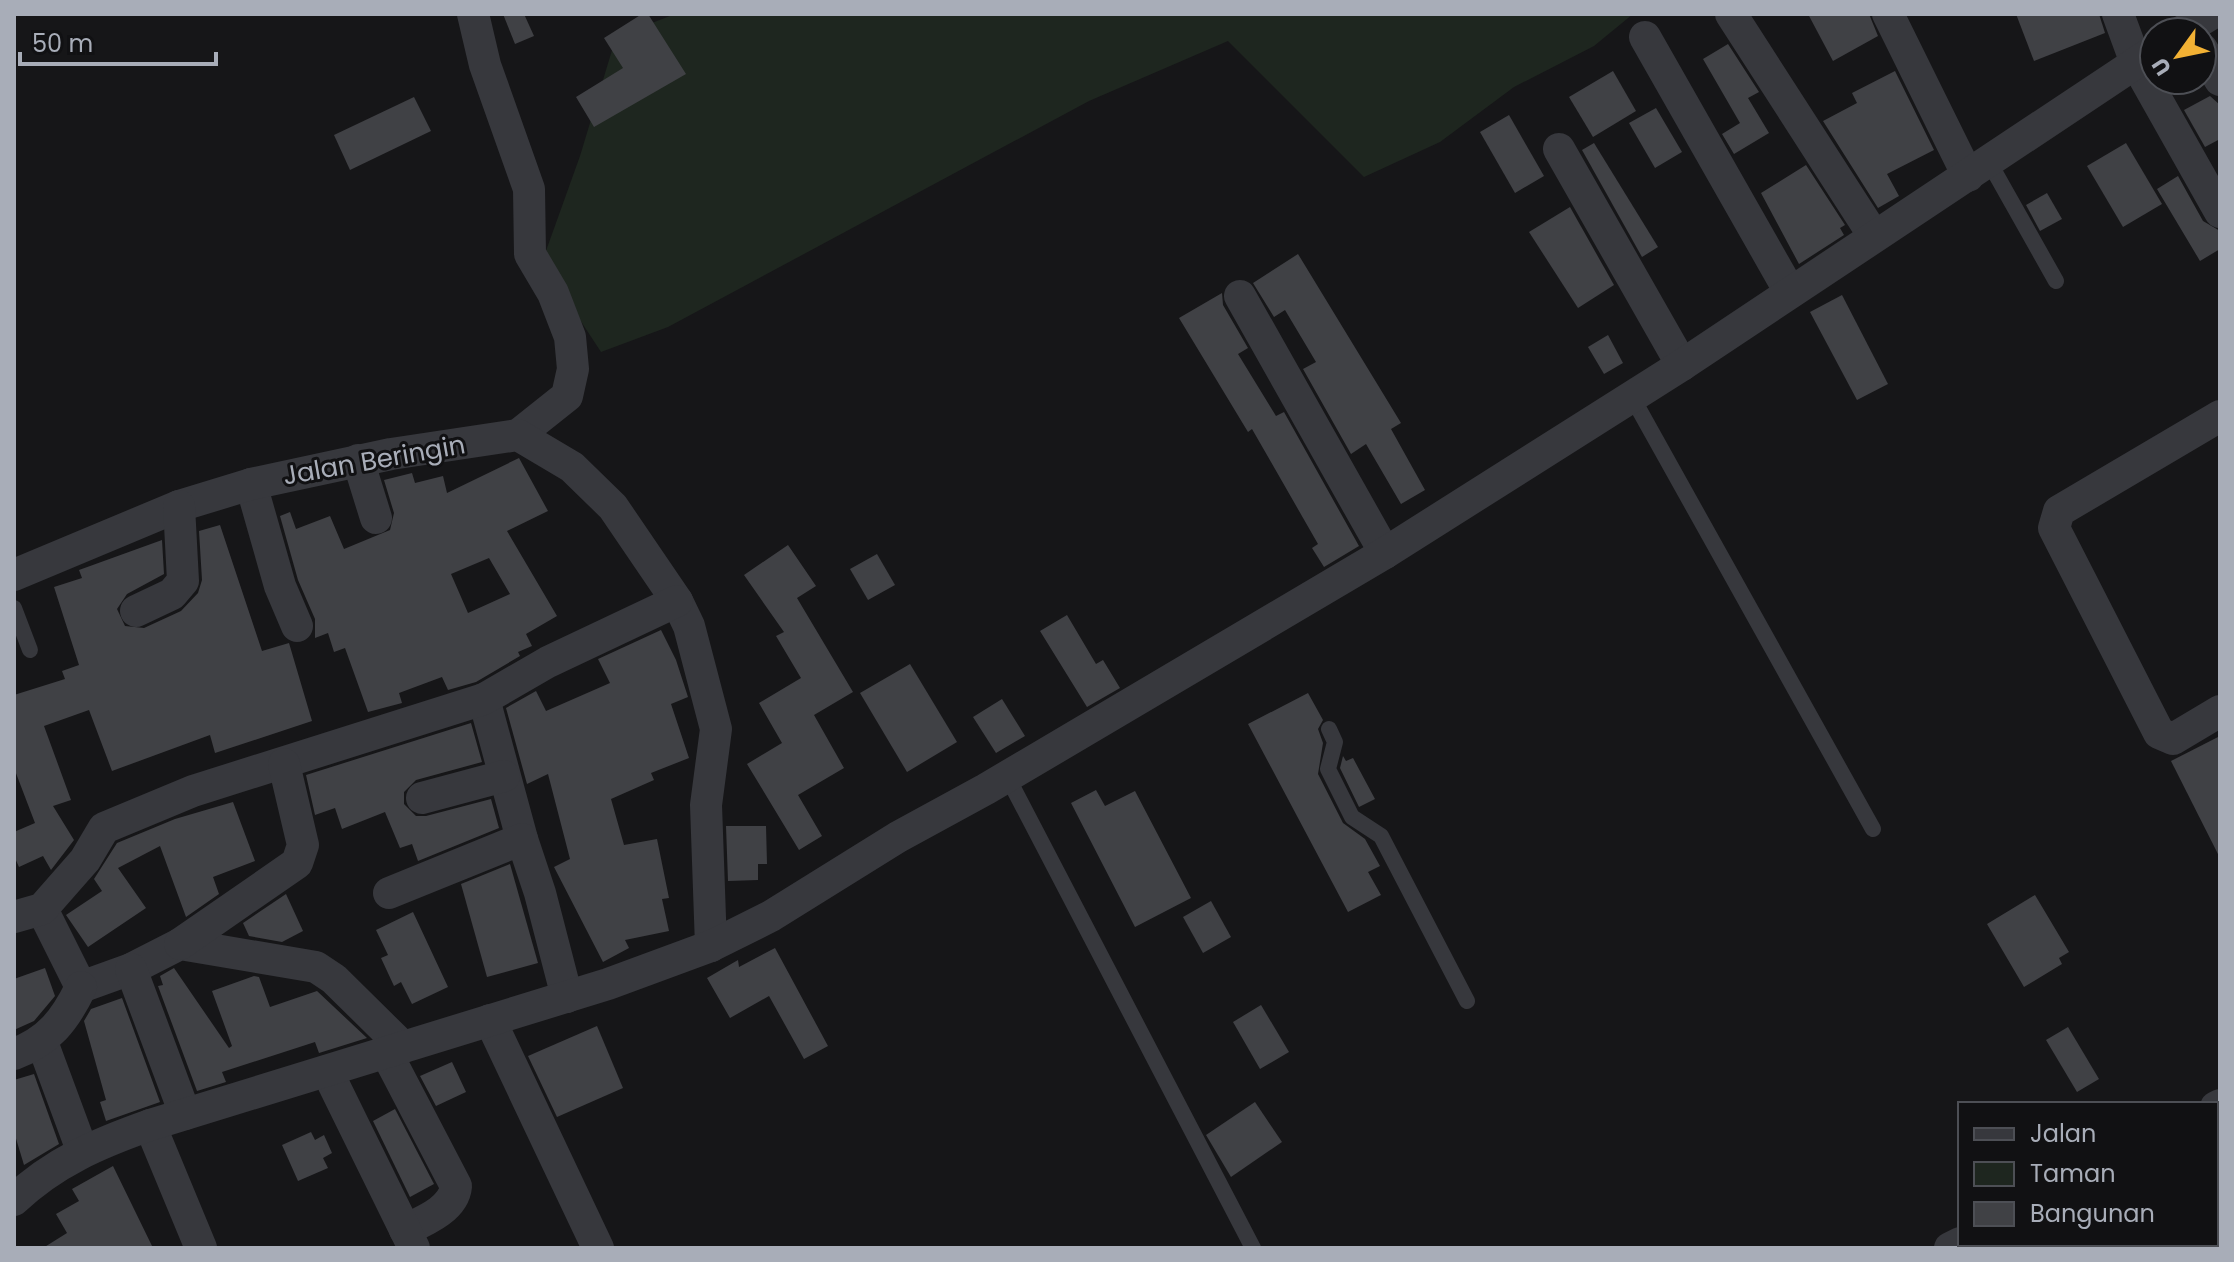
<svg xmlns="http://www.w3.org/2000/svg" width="2234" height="1262" font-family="Poppins,sans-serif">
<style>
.green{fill:#1e261f}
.building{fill:#404145;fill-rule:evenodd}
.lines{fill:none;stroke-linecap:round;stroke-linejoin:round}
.lane{stroke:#37383d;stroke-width:16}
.street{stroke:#37383d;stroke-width:32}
.labels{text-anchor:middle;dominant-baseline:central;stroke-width:6;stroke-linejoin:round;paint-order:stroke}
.street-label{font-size:26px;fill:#a8adb8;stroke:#111113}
</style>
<rect width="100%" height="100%" fill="#161618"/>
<path class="green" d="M675 14H1633L1594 46 1514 87 1440 142 1364 177 1228 41 1089 101 668 327 601 352 542 262 580 156 616 37Z"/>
<g class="building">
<path d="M503 14H524L534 36 515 44Z"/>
<path d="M642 14H648L686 74 594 127 576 97 623 68 604 38Z"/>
<path d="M1808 14H1869L1878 36 1833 61Z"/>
<path d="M2016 14H2099L2105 33 2034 61Z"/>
<path d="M1728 44 1759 92 1748 98 1769 133 1734 154 1722 134 1740 123 1703 59Z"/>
<path d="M1613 71 1636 111 1593 137 1569 97Z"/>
<path d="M1895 71 1934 150 1887 174 1899 196 1878 208 1823 121 1857 103 1852 93Z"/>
<path d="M2210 96 2220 105V139L2205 147 2184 110Z"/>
<path d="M414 97 431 131 350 170 334 135Z"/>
<path d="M1656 108 1682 152 1655 168 1629 123Z"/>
<path d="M1509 115 1544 176 1515 193 1480 132Z"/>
<path d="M1594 143 1658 247 1642 257 1582 150Z"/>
<path d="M2126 143 2162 204 2123 227 2087 166Z"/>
<path d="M1806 165 1845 225 1840 228 1844 235 1799 264 1761 193Z"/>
<path d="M2178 176 2203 221 2220 231V249L2200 261 2157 189Z"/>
<path d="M2047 193 2062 219 2040 231 2026 205Z"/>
<path d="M1570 207 1614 285 1578 308 1529 232Z"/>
<path d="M1298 254 1401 423 1391 429 1425 490 1401 504 1366 444 1351 454 1303 369 1316 362 1285 310 1274 317 1253 283Z"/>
<path d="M1222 293 1223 305 1248 348 1238 354 1276 416 1284 412 1359 546 1324 567 1312 548 1318 544 1252 429 1248 432 1179 318Z"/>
<path d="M1842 295 1888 384 1857 400 1810 312Z"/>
<path d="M1608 335 1623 363 1604 374 1588 347Z"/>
<path d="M519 458 548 511 507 531 557 616 526 634 532 646 518 652 520 656 476 682 448 690 442 677 399 693 402 703 368 712 345 648 334 652 328 633 315 638V619L298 580 280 516 290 512 296 529 330 516 344 549 390 530 394 513 384 480 412 473 415 483 443 476 447 493ZM489 558 510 594 468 613 451 574Z"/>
<path d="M220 525 262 651 289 643 312 721 215 753 210 735 112 771 89 710 44 726 71 800 53 806 74 840 51 870 43 856 19 867 14 856V832L35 823 14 768V695L65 679 62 671 79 665 54 587 82 578 79 570 162 540 164 574 127 594 117 609 125 626 144 628 181 611 198 593 202 580 199 531Z"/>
<path d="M788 545 816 586 797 598 853 692 814 715 844 768 798 795 822 836 799 850 747 764 782 743 759 703 801 678 776 636 784 632 744 575Z"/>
<path d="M877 554 895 585 868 600 850 569Z"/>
<path d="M1067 615 1096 664 1103 660 1120 688 1087 707 1040 631Z"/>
<path d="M661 630 676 660 688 697 671 704 689 758 651 773 654 780 611 799 624 845 657 839 669 898 662 899 669 931 625 940 629 948 603 962 554 867 570 859 548 774 527 784 506 708 536 691 546 711 610 683 598 659Z"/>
<path d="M910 664 957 742 907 772 860 693Z"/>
<path d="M1308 693 1323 720 1318 729 1323 743 1318 774 1343 823 1365 839 1380 866 1368 872 1381 895 1348 912 1248 724Z"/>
<path d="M1002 699 1025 736 996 753 973 717Z"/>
<path d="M471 723 482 762 416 780 404 792V804L416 816H426L491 799 499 828 418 861 412 844 400 848 385 812 342 829 335 808 315 815 306 775Z"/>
<path d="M2220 736V858L2171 761Z"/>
<path d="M1343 756 1346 761 1353 758 1375 799 1359 807 1340 768Z"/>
<path d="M1096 790 1105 806 1135 791 1191 898 1135 927 1071 803Z"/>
<path d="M233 802 255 861 213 877 219 894 186 917 160 846 118 868 146 908 88 947 66 915 102 891 94 879 117 843 175 819Z"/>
<path d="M726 826H766L767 864H758V880L728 881Z"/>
<path d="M510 864 538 963 487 977 461 884Z"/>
<path d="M286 894 303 931 282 942 249 936 243 923Z"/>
<path d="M2035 895 2069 952 2059 958 2062 964 2024 987 1987 924Z"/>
<path d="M1211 901 1231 937 1203 953 1183 917Z"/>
<path d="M413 912 448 987 412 1004 401 982 394 986 381 958 388 955 376 930Z"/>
<path d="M775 948 828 1046 804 1059 769 996 730 1018 707 978 738 960 739 967Z"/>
<path d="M45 968 55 996 34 1021 14 1030V979Z"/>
<path d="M174 968 229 1048 232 1046 212 991 254 976 259 977 270 1007 317 991 367 1038 319 1053 315 1042 222 1072 226 1082 197 1091 158 986 163 985 160 976Z"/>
<path d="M122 998 160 1102 106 1121 100 1102 106 1100 84 1021 91 1009Z"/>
<path d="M1261 1005 1289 1052 1260 1069 1233 1022Z"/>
<path d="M597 1026 623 1088 557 1117 528 1056Z"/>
<path d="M2068 1027 2099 1079 2077 1092 2046 1040Z"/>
<path d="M452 1062 466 1092 436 1106 420 1076Z"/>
<path d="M34 1074 59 1144 24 1165 14 1132V1080Z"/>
<path d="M1255 1102 1282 1142 1231 1177 1206 1135Z"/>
<path d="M395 1109 434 1184 410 1197 373 1121Z"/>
<path d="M311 1132 315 1140 324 1135 332 1153 323 1158 328 1168 298 1181 282 1145Z"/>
<path d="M113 1166 153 1248H43L67 1233 56 1214 79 1201 72 1189Z"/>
</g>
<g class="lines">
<g class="lane">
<path d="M1989 162 2056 281"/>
<path d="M1632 397 1873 829"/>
<path d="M14 608 30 650"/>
<path d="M1329 729 1335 742 1328 769 1352 817 1381 836 1467 1001"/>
<path d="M1007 776 1253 1248"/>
</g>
<g class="street">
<path d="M473 14 485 65 529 189 530 254 553 293 570 337 573 369 567 396 518 435"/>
<path d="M1731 14 1874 236"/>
<path d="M1888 14 1968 176"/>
<path d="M2118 14 2136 63 2220 212"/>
<path d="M2181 32 2211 14"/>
<path d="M1645 37 1790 292"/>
<path d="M2202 49 2220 80"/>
<path d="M1559 149 1682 365"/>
<path d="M1240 296 1385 553"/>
<path d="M2220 416 2059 511 2054 528 2159 733 2173 739 2220 711"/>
<path d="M358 460 376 518"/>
<path d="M251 484 280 586 297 626"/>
<path d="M14 575 179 506 251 484 391 454 518 435 572 467 613 507 677 601 689 626 716 729 706 805 711 946"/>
<path d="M136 611 172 594 183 581 179 506"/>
<path d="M484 699 522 839"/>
<path d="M422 798 504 776"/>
<path d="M389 893 522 839 540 893 567 997"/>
<path d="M42 909 81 987 131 969 180 944 316 967 334 979 403 1047"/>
<path d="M14 917 42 909 85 860 104 828 193 791 484 699 548 662 677 601"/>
<path d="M180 944 297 863 303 845 284 764"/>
<path d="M131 969 185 1114"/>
<path d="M490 1020 598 1248"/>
<path d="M42 1042 82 1150"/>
<path d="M386 1052 456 1186C454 1209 424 1221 405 1230"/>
<path d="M14 1054C49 1041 65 1020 81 987"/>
<path d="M327 1071 414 1248"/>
<path d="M2216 1107 2220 1105"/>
<path d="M150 1125 201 1248"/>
<path d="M14 1200C54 1162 99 1143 150 1125L608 984 711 946 771 916 898 837 986 789 1385 553 1682 365 2154 51"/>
<path d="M1950 1248 1960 1243"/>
</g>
</g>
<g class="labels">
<g class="street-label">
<text transform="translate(374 460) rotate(-10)">Jalan Beringin</text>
</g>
</g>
<rect width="2234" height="1262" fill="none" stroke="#a8adb8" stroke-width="32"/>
<rect x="1958" y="1102" width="260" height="144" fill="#111113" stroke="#4d4f55" stroke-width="2"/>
<rect x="1974" y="1128" width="40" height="12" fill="#37383d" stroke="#4d4f55" stroke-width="2"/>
<text x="2030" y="1142" font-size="24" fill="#a8adb8">Jalan</text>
<rect x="1974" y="1162" width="40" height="24" fill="#1e261f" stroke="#4d4f55" stroke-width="2"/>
<text x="2030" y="1182" font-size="24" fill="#a8adb8">Taman</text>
<rect x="1974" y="1202" width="40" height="24" fill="#404145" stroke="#4d4f55" stroke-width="2"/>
<text x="2030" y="1222" font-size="24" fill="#a8adb8">Bangunan</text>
<g transform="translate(2178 56) rotate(237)"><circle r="38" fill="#111113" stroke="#4d4f55" stroke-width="2"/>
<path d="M0-6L14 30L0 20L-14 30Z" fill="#f2b134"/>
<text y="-12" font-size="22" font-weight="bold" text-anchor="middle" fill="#a8adb8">U</text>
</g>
<path d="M20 52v12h196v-12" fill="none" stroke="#a8adb8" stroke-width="4"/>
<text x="32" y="52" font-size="24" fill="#a8adb8" stroke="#111113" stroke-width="6" paint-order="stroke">50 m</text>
</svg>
